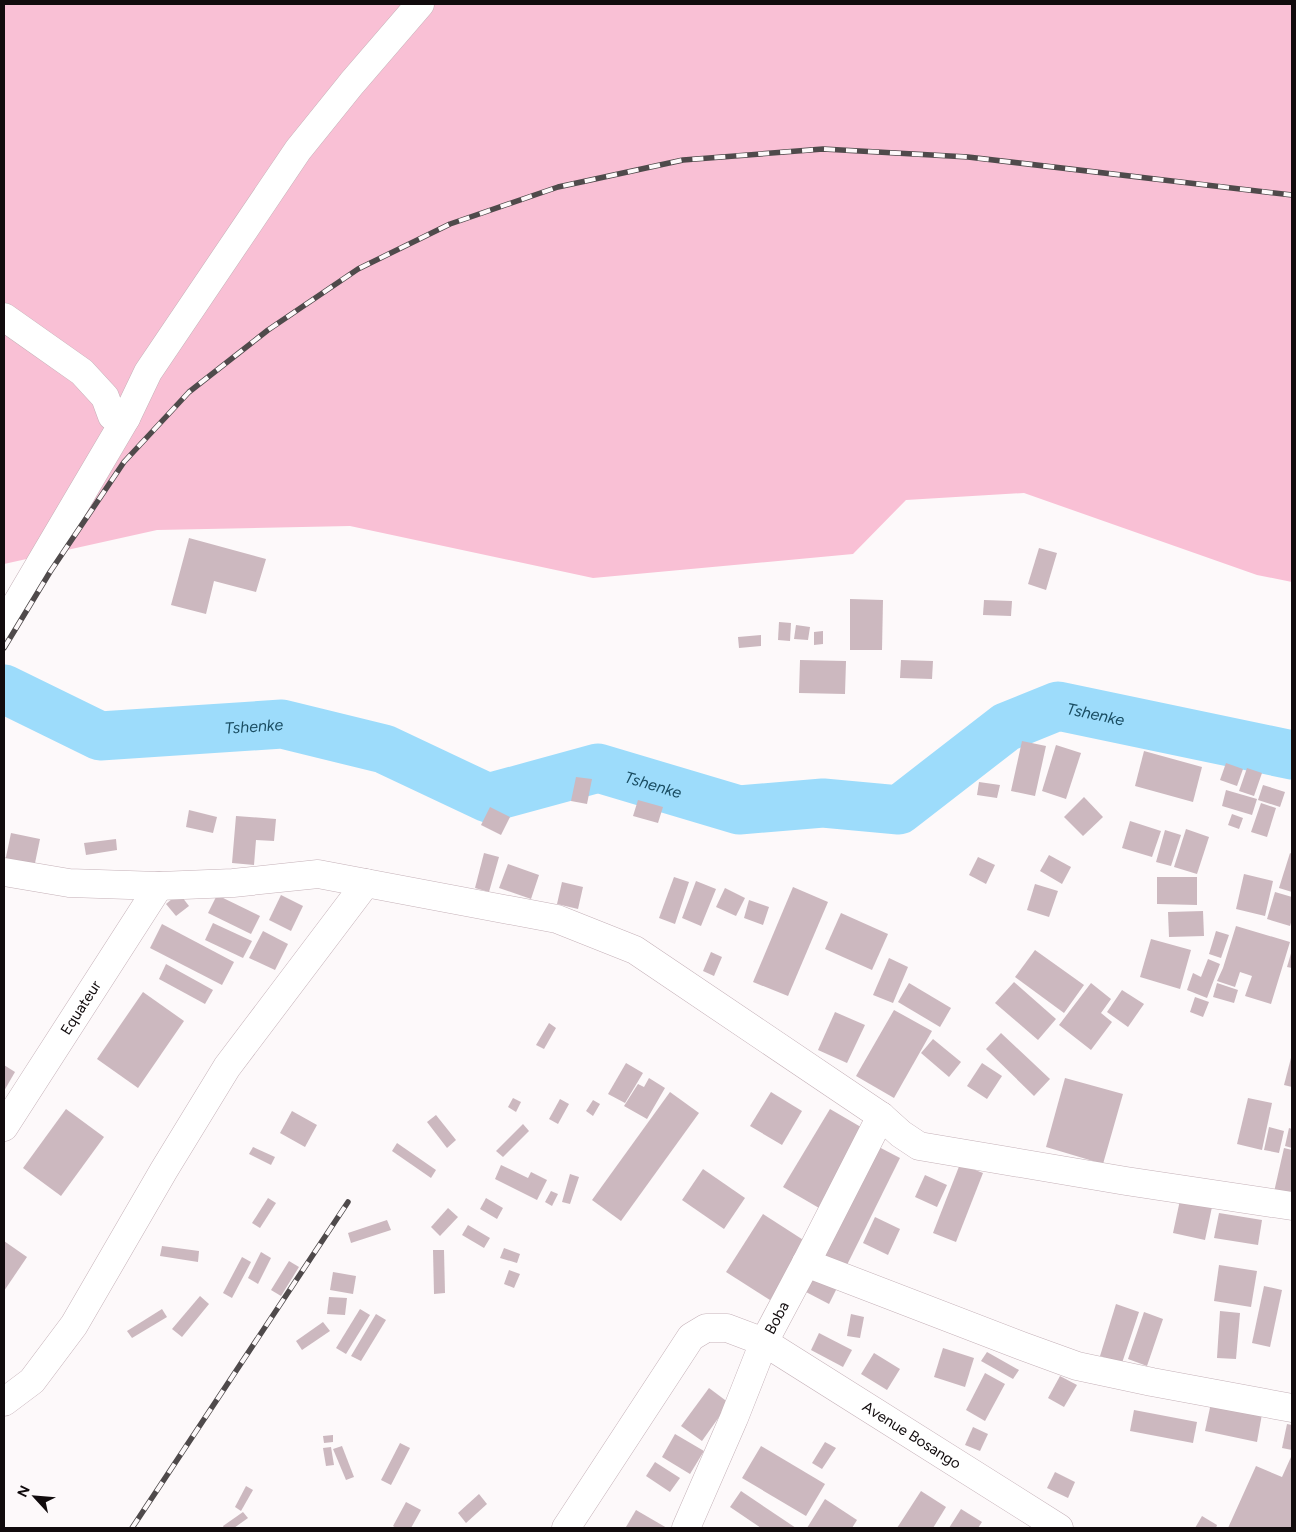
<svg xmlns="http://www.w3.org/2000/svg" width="1296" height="1532" font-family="Figtree,sans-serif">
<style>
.green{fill:#f9c0d5}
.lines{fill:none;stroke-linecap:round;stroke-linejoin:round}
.river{stroke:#9ddcfb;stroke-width:49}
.building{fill:#ccb8bf}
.minor-casing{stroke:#c5b1b8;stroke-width:29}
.minor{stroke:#fff;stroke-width:28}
.rail-casing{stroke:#4f4a4b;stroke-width:5.5}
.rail{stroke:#fdf9fa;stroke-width:4;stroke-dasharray:11;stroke-linecap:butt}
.labels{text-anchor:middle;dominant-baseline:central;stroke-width:4;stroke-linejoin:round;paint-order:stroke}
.street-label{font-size:15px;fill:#110b0d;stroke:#fdf9fa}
.water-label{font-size:16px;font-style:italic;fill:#1a4d62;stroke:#fdf9fa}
</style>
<rect width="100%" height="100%" fill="#fdf9fa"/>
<path class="green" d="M4 4H1292V582L1257 575 1024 493 906 500 853 554 593 578 350 526 157 530 4 564Z"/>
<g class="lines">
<path class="river" id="s1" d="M4 689 100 736 282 724 384 749 488 798 598 768 739 810 823 803 899 810 1006 727 1058 706 1292 755"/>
</g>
<g class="building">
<path d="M189 538 266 559 256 592 214 581 206 614 171 605Z"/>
<path d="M1039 548 1057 553 1046 590 1028 584Z"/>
<path d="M850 599 883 600 882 650H850Z"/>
<path d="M984 600 1012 601 1011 616 983 615Z"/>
<path d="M779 622 791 623 790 641 778 640Z"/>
<path d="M796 625 810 627 808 640 794 639Z"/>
<path d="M823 631V644L814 645V632Z"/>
<path d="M761 635V646L739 648 738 637Z"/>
<path d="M800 660 846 661 845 694 799 693Z"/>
<path d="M901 660 933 661 932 679 900 678Z"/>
<path d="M1022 741 1046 746 1035 796 1011 791Z"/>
<path d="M1056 745 1081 753 1066 799 1042 791Z"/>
<path d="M1144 751 1202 767 1193 802 1135 786Z"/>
<path d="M1226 763 1243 769 1237 786 1220 780Z"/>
<path d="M1247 768 1262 773 1254 796 1239 791Z"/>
<path d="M576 777 592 779 587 804 571 801Z"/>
<path d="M979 782 1000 785 997 798 977 795Z"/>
<path d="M1263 785 1285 792 1280 807 1258 800Z"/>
<path d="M1226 790 1257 799 1252 815 1222 806Z"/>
<path d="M1084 797 1103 817 1083 836 1064 817Z"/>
<path d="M638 800 663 807 658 823 633 816Z"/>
<path d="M1261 803 1276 808 1267 837 1251 832Z"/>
<path d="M490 807 510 817 501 835 481 825Z"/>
<path d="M189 810 217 817 213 833 186 827Z"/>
<path d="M1232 814 1243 818 1239 829 1228 825Z"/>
<path d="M236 816 276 819 274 841 256 840 254 865 232 863Z"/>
<path d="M1130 821 1161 831 1152 857 1122 848Z"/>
<path d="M1186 829 1209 837 1197 874 1174 867Z"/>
<path d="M1165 830 1181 835 1171 866 1156 862Z"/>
<path d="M11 833 40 839 34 868 5 862Z"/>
<path d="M116 839 117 850 86 855 84 843Z"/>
<path d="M484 853 499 857 489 892 475 888Z"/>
<path d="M1290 853 1292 854V892L1279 888Z"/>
<path d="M1049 855 1071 867 1062 884 1040 871Z"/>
<path d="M978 857 995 865 986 884 969 875Z"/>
<path d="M508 864 539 875 531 899 499 888Z"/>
<path d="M1244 874 1273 881 1265 916 1236 909Z"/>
<path d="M674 877 689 882 675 924 659 918Z"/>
<path d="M1157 877H1197V905L1157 904Z"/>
<path d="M696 881 716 889 701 926 682 918Z"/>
<path d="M562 882 583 887 578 909 557 904Z"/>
<path d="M1035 884 1058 891 1049 917 1027 910Z"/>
<path d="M793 887 828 902 788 996 753 982Z"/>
<path d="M725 888 745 898 736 916 716 907Z"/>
<path d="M1275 892 1292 897V919L1290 926 1267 919Z"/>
<path d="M179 893 189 906 176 916 166 904Z"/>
<path d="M217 895 260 916 251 934 208 913Z"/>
<path d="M281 895 303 906 291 931 269 920Z"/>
<path d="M749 900 769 907 763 925 744 918Z"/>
<path d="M1203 911 1204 936 1169 937 1168 912Z"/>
<path d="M841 913 888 934 872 970 825 949Z"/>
<path d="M213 923 252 941 243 958 205 940Z"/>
<path d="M162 924 234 962 222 985 150 948Z"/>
<path d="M1236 926 1290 942 1271 1004 1245 996 1252 976 1240 972 1235 987 1217 981 1223 968Z"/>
<path d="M263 931 288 944 275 970 249 958Z"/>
<path d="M1216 931 1229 935 1221 958 1209 954Z"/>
<path d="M1151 939 1191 950 1180 989 1140 977Z"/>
<path d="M1035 950 1084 985 1064 1013 1015 977Z"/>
<path d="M1292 950V968L1287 967Z"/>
<path d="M711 952 722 957 714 976 703 971Z"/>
<path d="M889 958 908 967 893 1003 873 995Z"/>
<path d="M1208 959 1220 964 1207 998 1187 990 1193 973 1201 977Z"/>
<path d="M166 964 213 990 205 1004 159 979Z"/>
<path d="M1014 982 1056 1019 1038 1040 995 1003Z"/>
<path d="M909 983 951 1008 940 1027 898 1002Z"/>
<path d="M1091 983 1111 999 1101 1013 1112 1022 1091 1050 1059 1025Z"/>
<path d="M1217 983 1238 990 1234 1003 1213 997Z"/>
<path d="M1122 990 1144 1004 1128 1027 1107 1012Z"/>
<path d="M143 992 184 1021 138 1088 97 1059Z"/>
<path d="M1195 997 1209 1002 1203 1017 1190 1012Z"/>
<path d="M894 1010 932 1031 894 1098 856 1076Z"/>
<path d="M835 1012 865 1025 847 1063 818 1050Z"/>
<path d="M549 1023 556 1028 544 1049 536 1045Z"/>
<path d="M1001 1033 1050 1079 1034 1096 986 1049Z"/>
<path d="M933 1039 961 1062 949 1077 921 1053Z"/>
<path d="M1292 1054V1087L1284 1085Z"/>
<path d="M626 1063 643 1073 625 1103 608 1094Z"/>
<path d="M982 1063 1002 1076 987 1099 967 1086Z"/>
<path d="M4 1065 15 1072 4 1091Z"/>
<path d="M649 1078 665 1088 647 1119 624 1106 638 1084 644 1087Z"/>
<path d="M1065 1078 1123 1094 1103 1164 1046 1147Z"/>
<path d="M670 1092 699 1113 621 1221 592 1200Z"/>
<path d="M771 1092 802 1111 782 1145 750 1126Z"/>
<path d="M513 1098 521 1102 516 1112 508 1107Z"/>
<path d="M1248 1098 1272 1103 1262 1150 1237 1144Z"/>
<path d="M560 1099 569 1104 558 1124 549 1119Z"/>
<path d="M593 1100 600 1104 593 1116 586 1111Z"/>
<path d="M66 1109 104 1137 61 1196 23 1168Z"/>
<path d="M830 1109 866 1130 819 1208 783 1187Z"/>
<path d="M292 1111 317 1125 305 1147 280 1133Z"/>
<path d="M436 1115 456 1140 447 1148 427 1122Z"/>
<path d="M523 1124 529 1131 503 1157 496 1151Z"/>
<path d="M1269 1127 1284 1131 1279 1153 1264 1150Z"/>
<path d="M1289 1128 1292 1129V1148L1285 1146Z"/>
<path d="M397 1143 436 1170 431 1178 392 1151Z"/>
<path d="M877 1146 900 1158 843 1273 820 1262Z"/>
<path d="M253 1147 275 1157 271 1165 249 1154Z"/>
<path d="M1284 1148 1292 1150V1196L1274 1192Z"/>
<path d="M960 1164 983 1173 956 1242 933 1233Z"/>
<path d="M501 1165 528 1178 531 1172 547 1180 537 1200 495 1179Z"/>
<path d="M703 1169 745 1198 724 1229 682 1200Z"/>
<path d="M570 1174 579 1177 570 1204 562 1202Z"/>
<path d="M925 1175 947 1185 937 1207 915 1197Z"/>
<path d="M551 1191 558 1194 552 1206 545 1202Z"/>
<path d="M268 1198 276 1203 260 1228 252 1223Z"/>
<path d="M486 1198 503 1208 497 1219 480 1209Z"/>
<path d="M1180 1200 1212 1207 1205 1240 1173 1233Z"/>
<path d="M448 1208 458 1217 440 1236 431 1227Z"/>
<path d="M1219 1213 1262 1220 1258 1245 1214 1238Z"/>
<path d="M763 1214 808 1243 770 1300 726 1272Z"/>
<path d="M875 1217 900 1229 888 1255 863 1243Z"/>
<path d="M387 1220 391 1230 351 1243 348 1233Z"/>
<path d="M468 1225 490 1238 484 1248 462 1235Z"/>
<path d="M4 1241 27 1257 4 1291Z"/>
<path d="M162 1246 199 1251 198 1262 160 1256Z"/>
<path d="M504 1248 520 1254 517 1263 500 1258Z"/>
<path d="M433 1250H444L445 1293 434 1294Z"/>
<path d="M261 1252 271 1258 258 1284 248 1278Z"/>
<path d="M242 1257 251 1262 232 1298 223 1293Z"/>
<path d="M289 1261 299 1267 281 1296 271 1290Z"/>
<path d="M1219 1265 1257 1271 1251 1307 1214 1301Z"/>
<path d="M509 1270 520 1274 514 1288 504 1284Z"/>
<path d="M333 1272 356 1276 353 1294 330 1290Z"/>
<path d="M814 1277 837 1288 829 1304 806 1292Z"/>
<path d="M1264 1286 1282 1290 1270 1347 1252 1343Z"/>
<path d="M200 1296 209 1304 182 1337 172 1329Z"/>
<path d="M329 1297 347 1298 345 1315 327 1314Z"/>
<path d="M1116 1304 1139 1312 1122 1363 1100 1356Z"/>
<path d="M162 1309 167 1317 132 1338 127 1331Z"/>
<path d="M360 1309 370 1315 346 1354 336 1348Z"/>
<path d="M1220 1311 1240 1313 1236 1359 1217 1358Z"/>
<path d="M1144 1312 1163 1319 1147 1366 1128 1359Z"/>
<path d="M376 1314 386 1320 361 1361 351 1356Z"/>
<path d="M851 1314 864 1317 860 1338 847 1336Z"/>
<path d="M323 1322 330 1331 302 1350 296 1341Z"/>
<path d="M819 1333 852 1350 843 1367 811 1350Z"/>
<path d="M943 1348 974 1358 965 1387 934 1377Z"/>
<path d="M987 1352 1019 1370 1013 1379 981 1361Z"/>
<path d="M874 1353 900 1369 887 1390 861 1374Z"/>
<path d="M985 1373 1005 1384 985 1421 966 1410Z"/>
<path d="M1060 1376 1077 1385 1064 1407 1048 1398Z"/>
<path d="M709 1388 729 1403 702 1441 681 1426Z"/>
<path d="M1211 1403 1262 1414 1257 1442 1205 1431Z"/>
<path d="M1134 1410 1197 1422 1193 1443 1130 1431Z"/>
<path d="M1287 1424 1292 1425V1450L1282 1448Z"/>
<path d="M973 1427 988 1434 980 1451 965 1445Z"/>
<path d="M675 1434 704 1451 690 1474 662 1457Z"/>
<path d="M333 1435V1442L324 1443 323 1436Z"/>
<path d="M825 1442 836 1448 822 1469 812 1463Z"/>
<path d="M400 1443 410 1448 391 1485 381 1480Z"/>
<path d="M342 1446 354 1477 346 1480 333 1449Z"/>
<path d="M761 1446 825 1484 806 1516 742 1478Z"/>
<path d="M331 1447 334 1465 326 1466 323 1448Z"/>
<path d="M1291 1457H1292V1528H1228L1256 1466 1282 1477Z"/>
<path d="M655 1462 680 1478 670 1492 646 1476Z"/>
<path d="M1055 1472 1075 1482 1068 1498 1047 1488Z"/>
<path d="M246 1486 253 1490 241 1511 235 1507Z"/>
<path d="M741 1491 796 1528H761L730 1507Z"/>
<path d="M921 1491 946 1507 933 1528H897Z"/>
<path d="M479 1494 487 1504 466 1523 458 1513Z"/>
<path d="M825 1499 857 1520 852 1528H807Z"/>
<path d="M406 1502 421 1510 411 1528H396L393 1526Z"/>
<path d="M961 1509 982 1522 978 1528H949Z"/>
<path d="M636 1510 667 1528H627L626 1527Z"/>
<path d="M243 1512 248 1518 234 1528H224L223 1526Z"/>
<path d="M1202 1516 1217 1525 1216 1528H1195Z"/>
</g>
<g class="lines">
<defs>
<g id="minor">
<path d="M4 317 82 372 105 397 112 416 118 419 126 418 148 372 298 150 352 83 420 4"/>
<path d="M4 625 126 418"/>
<path d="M4 872 69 883 159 886 233 883 318 874 557 919 635 950 881 1116 901 1134 919 1146 1126 1181 1292 1206"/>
<path id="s2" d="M4 1127 159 886"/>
<path d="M806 1263 1022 1346 1077 1366 1152 1382 1292 1408"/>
<path d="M4 1402 32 1381 74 1325 164 1170 227 1067 366 883"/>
<path id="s3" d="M566 1528 691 1337 706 1328H727L764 1342 1059 1528"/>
<path id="s4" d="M686 1528 734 1418 764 1342 806 1263 881 1116"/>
</g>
</defs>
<use href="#minor" class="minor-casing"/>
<use href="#minor" class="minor"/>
<defs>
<g id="rail">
<path d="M4 648 50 572 124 462 189 392 268 330 358 269 450 224 558 187 683 160 823 149 968 157 1292 195"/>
<path d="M132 1528 348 1202"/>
</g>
</defs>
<use href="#rail" class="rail-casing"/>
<use href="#rail" class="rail"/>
</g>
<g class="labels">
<g class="street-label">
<text stroke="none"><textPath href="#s2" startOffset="142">Equateur</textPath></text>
<text stroke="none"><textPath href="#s4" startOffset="229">Boba</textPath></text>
<text stroke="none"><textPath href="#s3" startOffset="481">Avenue Bosango</textPath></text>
</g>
<g class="water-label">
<text stroke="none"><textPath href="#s1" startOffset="1161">Tshenke</textPath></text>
<text stroke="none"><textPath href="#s1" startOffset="261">Tshenke</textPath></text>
<text stroke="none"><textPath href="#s1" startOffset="681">Tshenke</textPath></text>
</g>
</g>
<rect width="1296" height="1532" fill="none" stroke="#110b0d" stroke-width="10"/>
<g transform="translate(35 1497) rotate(296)" stroke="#fdf9fa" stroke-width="4" paint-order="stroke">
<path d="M0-4L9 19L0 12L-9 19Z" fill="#110b0d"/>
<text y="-8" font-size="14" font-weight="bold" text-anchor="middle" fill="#110b0d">N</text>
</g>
</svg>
